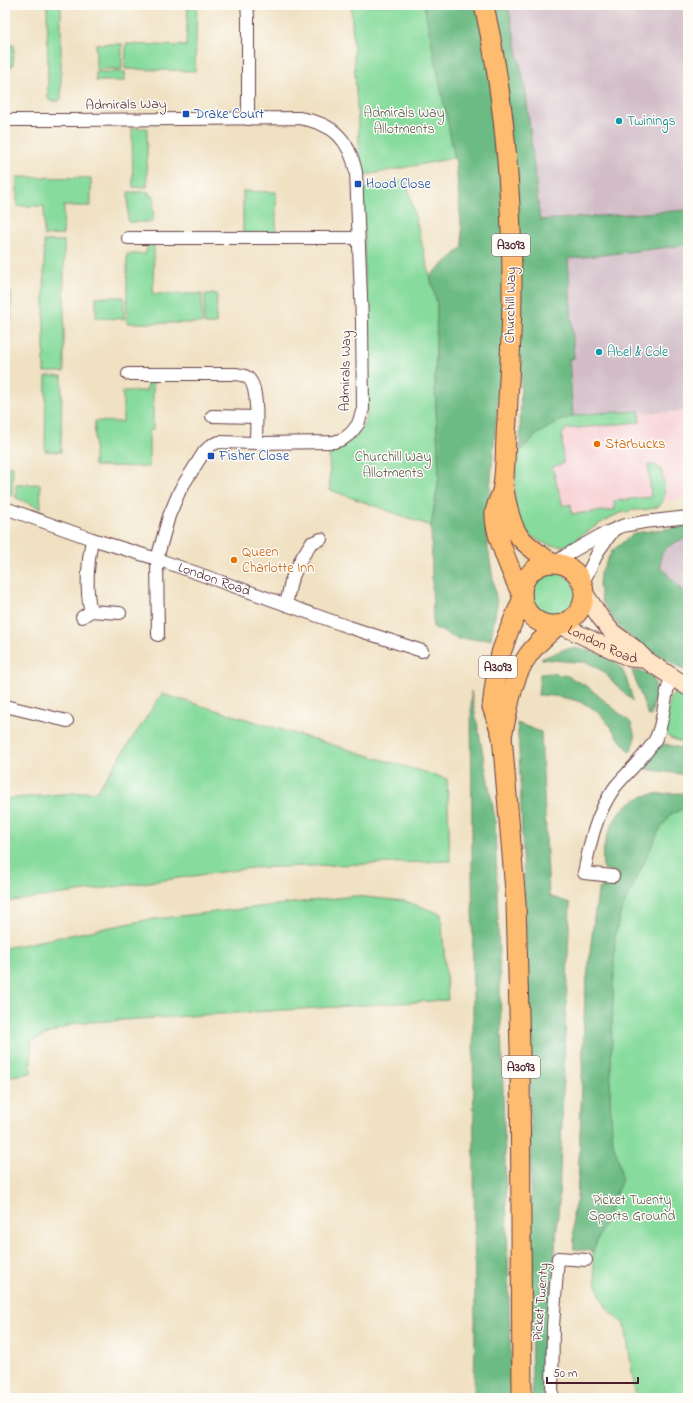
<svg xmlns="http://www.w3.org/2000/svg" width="693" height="1403" font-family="'Indie Flower',sans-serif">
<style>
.built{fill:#f7cfd3}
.industrial{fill:#d2bdc7}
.green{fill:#87db9d;stroke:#687d64}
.forest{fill:#6dbb84;stroke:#5c6d58}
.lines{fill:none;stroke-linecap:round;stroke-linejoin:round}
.minor-casing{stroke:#633c42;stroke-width:14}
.secondary-casing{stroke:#633c42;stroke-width:19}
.primary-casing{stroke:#633c42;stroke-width:21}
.minor{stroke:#fff;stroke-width:12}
.secondary{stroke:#ffe4c6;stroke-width:17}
.primary{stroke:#febc70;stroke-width:19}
.transit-dot{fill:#1a4fb4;stroke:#fdfcf7;stroke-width:1.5}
.culture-dot{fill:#0f9aa8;stroke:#fdfcf7;stroke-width:1.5}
.food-dot{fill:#e8710a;stroke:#fdfcf7;stroke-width:1.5}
.labels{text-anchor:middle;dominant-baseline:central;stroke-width:3;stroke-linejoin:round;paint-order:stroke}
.shield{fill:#fdfcf7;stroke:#806168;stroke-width:1}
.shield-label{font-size:13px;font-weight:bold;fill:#4a1f2b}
.street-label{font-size:14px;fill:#4a1f2b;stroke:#fdfcf7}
.park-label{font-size:14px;fill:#5c574d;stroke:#fdfcf7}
.transit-label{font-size:14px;fill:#164399;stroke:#fdfcf7;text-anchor:start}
.culture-label{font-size:14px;fill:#0d838f;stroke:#fdfcf7;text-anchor:start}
.food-label{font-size:14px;fill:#c56008;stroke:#fdfcf7;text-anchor:start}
</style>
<rect width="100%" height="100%" fill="#fdfcf7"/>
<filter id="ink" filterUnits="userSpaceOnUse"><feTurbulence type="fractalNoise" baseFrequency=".025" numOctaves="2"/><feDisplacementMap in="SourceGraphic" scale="8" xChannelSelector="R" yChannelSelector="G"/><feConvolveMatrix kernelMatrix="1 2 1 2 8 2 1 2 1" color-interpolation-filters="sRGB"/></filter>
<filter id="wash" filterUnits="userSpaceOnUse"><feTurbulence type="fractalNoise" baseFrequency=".012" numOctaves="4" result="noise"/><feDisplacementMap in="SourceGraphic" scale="16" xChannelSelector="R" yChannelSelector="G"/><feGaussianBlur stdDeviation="0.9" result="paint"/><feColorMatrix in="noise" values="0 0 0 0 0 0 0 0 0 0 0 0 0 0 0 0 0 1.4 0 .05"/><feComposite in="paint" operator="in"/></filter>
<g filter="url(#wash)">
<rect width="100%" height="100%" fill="#f0e1c3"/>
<path class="built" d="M688 411V498L624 505 575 528 541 490 537 419 564 416Z"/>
<g class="industrial">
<path d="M497 5H688V411L564 416 526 94Z"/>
<path d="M688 535V637L645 578 653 541Z"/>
</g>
<g class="green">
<path d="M47 5H61V98L59 101H50L48 98Z"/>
<path d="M188 5H197L195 71 125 69 126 44 186 46Z"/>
<path d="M351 5H424L459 157 361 176Z"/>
<rect x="96" y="44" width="26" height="25"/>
<path d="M5 45H14L13 65 10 68 5 69Z"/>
<rect x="96" y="72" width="29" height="9"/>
<path d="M132 128H147V187H133Z"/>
<path d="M17 177 91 178V206H64L63 235 44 236V206H17Z"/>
<path d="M406 180 437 304 435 386 439 478 431 526 330 490 329 448C352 444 359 438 367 416L363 189Z"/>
<path d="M243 191 276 192V236L243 235Z"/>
<path d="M128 192H149V196H154L153 222H128Z"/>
<rect x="44" y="241" width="20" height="131"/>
<path d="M150 245H154L153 294H202V323H127V254H145L148 246Z"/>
<path d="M11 292V320H5V300Z"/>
<path d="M205 294H217L216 324H204Z"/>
<path d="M96 297H124V319L96 318Z"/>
<path d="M46 376H62L61 452 45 451Z"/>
<path d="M150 381H153V430H149V467L94 466 95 421 123 422V391H146Z"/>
<path d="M639 411 640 422 566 429 562 435 563 463V464L552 467 563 506 571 504 572 514 615 510 614 501 651 497 648 465C655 465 661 466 662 474 664 482 667 496 661 504 655 511 638 509 629 511 609 515 594 528 577 538L579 542C565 547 551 548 538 540 532 537 526 532 522 526 520 523 519 519 518 515 511 490 517 467 521 442V451C533 436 554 419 574 416 594 412 618 413 639 411Z"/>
<path d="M5 466H13L12 496 5 494Z"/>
<path d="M40 484 41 508 16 498V485Z"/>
<circle cx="554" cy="595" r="22"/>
<path d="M676 692H681L688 696V744C680 741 670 740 665 733L670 698Z"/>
<path d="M162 694 447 779 450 861 251 868 5 902V799L97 791Z"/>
<path d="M688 793V1398H636L625 1325C620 1320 611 1314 607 1308 597 1294 592 1268 593 1251L574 1249 573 1212 577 1199 579 1167 585 996 598 893C603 884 608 885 618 886L619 873 603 869C600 842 615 806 642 797 656 792 673 794 688 793Z"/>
<path d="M354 896 405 901 441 914 448 1000 75 1023 31 1041V1073L5 1077V948L146 920Z"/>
</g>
<g class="forest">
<path d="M424 5H508L526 94 540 220 688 210V245L568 259 574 358 569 359 573 416C550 425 537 432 520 451L521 355 500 377 486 535 497 604 491 639H457L433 627 431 526 439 478 435 386 437 304 430 276 463 247 456 164Z"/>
<path d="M688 526V538C679 540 664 546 661 556 660 559 661 563 660 566L688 597V672L640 644 624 632 611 616 602 601 599 586 600 574 612 551 634 533Z"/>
<path d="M574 648C589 650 612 654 621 668 627 678 630 690 633 701L609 678 606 673 587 662H575L541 659 565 649Z"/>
<path d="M632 671C665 671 655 694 651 716L648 715Z"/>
<path d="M552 673 568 676 588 687 631 723 635 737 634 744 630 752C619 741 612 727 601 715 585 699 560 696 538 695L540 674Z"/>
<path d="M471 691 495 818 512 1398H474L475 1324Z"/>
<path d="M517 723 541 732 549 896 570 903 559 1202 549 1329V1398H532L530 1090 528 997 519 749Z"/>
<path d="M665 744 688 750V775L645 769 659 747Z"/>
<path d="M688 793V807L671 814 659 831 621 911 615 936 610 1099 613 1143 619 1161 622 1179 593 1251 574 1249 573 1212 577 1199 579 1167 585 996 594 918 598 893 600 888 605 885 618 886 619 873 603 869C600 842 615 806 642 797 656 792 673 794 688 793Z"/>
</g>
</g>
<g filter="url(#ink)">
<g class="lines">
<defs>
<g id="minor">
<path d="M247 5 248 17V119"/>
<path d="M5 120H73L299 118C333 123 349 139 356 172L362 321 363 409 358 424 351 433 343 439 334 442 256 443 219 442 211 445 204 452 180 490 169 516 157 559 158 635"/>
<path d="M128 238H358"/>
<path d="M128 374H236C242 375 246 375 250 380 259 391 256 429 256 443"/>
<path d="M212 416 256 417"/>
<path id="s1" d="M5 508 92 539 157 559 349 627 422 651"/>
<path d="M555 563 566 555 601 535 622 526 644 522 688 517"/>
<path d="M583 583 599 550 613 531"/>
<path d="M286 605 291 581 301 559 311 543 321 539"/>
<path d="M91 611C85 591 88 560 92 539"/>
<path d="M82 617 91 611 120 613"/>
<path d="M5 706 67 721"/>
<path d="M613 876 584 873C590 843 596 813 615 787 628 771 644 758 655 740 665 722 663 695 672 675"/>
<path d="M552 1398 553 1326 558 1258 586 1260"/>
</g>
<g id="secondary">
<path d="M585 594 600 617 612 632 634 648 646 660 688 687"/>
<path id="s2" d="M560 625 630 658 641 659"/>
</g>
<g id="primary">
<path d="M484 5C505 98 512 195 512 290 512 333 509 377 507 420 505 442 506 465 503 486 502 495 496 504 495 512 493 533 513 576 522 595"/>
<path d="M503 487C507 502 509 522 518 535 526 546 540 554 551 563"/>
<circle cx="553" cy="594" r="31"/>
<path d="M502 736C509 708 511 678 529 654 537 643 548 634 558 625"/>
<path d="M522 1398 520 1049 516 903 502 736 492 707 495 683 501 653 508 633 522 600"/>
</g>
</defs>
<use href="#minor" class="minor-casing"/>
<use href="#secondary" class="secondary-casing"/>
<use href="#primary" class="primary-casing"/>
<use href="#minor" class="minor"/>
<use href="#secondary" class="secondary"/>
<use href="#primary" class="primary"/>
</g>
</g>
<g class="transit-dot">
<rect x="182" y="110" width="8" height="8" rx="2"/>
<rect x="354" y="180" width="8" height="8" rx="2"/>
<rect x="207" y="452" width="8" height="8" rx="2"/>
</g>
<g class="culture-dot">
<circle cx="619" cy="121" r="4"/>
<circle cx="599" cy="352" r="4"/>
</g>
<g class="food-dot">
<circle cx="597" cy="444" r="4"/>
<circle cx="234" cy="560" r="4"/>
</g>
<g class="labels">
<g class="shield">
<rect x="492" y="234" width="38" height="22" rx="3"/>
<rect x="479" y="656" width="38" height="22" rx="3"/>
<rect x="502" y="1056" width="38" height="22" rx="3"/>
</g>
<g class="shield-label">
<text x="511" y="245">A3093</text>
<text x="498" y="667">A3093</text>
<text x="521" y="1067">A3093</text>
</g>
<g class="street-label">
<text transform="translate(126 105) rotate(-1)">Admirals Way</text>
<text transform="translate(511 305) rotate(-89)">Churchill Way</text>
<text transform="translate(346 371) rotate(-89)">Admirals Way</text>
<text stroke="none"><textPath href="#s1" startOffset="221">London Road</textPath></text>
<text stroke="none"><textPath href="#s2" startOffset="47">London Road</textPath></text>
<text transform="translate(541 1302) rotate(-85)">Picket Twenty</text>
</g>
<g class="park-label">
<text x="404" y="113">Admirals Way<tspan x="404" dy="16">Allotments</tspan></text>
<text x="393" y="457">Churchill Way<tspan x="393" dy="16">Allotments</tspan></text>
<text x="632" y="1200">Picket Twenty<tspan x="632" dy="16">Sports Ground</tspan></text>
</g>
<g class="transit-label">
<text x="194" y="114">Drake Court</text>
<text x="366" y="184">Hood Close</text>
<text x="219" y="456">Fisher Close</text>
</g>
<g class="culture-label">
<text x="627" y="121">Twinings</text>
<text x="607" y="352">Abel &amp; Cole</text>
</g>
<g class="food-label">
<text x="605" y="444">Starbucks</text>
<text x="242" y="552">Queen<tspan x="242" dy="16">Charlotte Inn</tspan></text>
</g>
</g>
<rect width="693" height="1403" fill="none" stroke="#fdfcf7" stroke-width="20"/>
<path d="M547 1377v6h91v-6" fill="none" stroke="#4a1f2b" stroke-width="2"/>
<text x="553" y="1377" font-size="12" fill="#4a1f2b" stroke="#fdfcf7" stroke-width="3" paint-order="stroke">50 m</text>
</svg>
